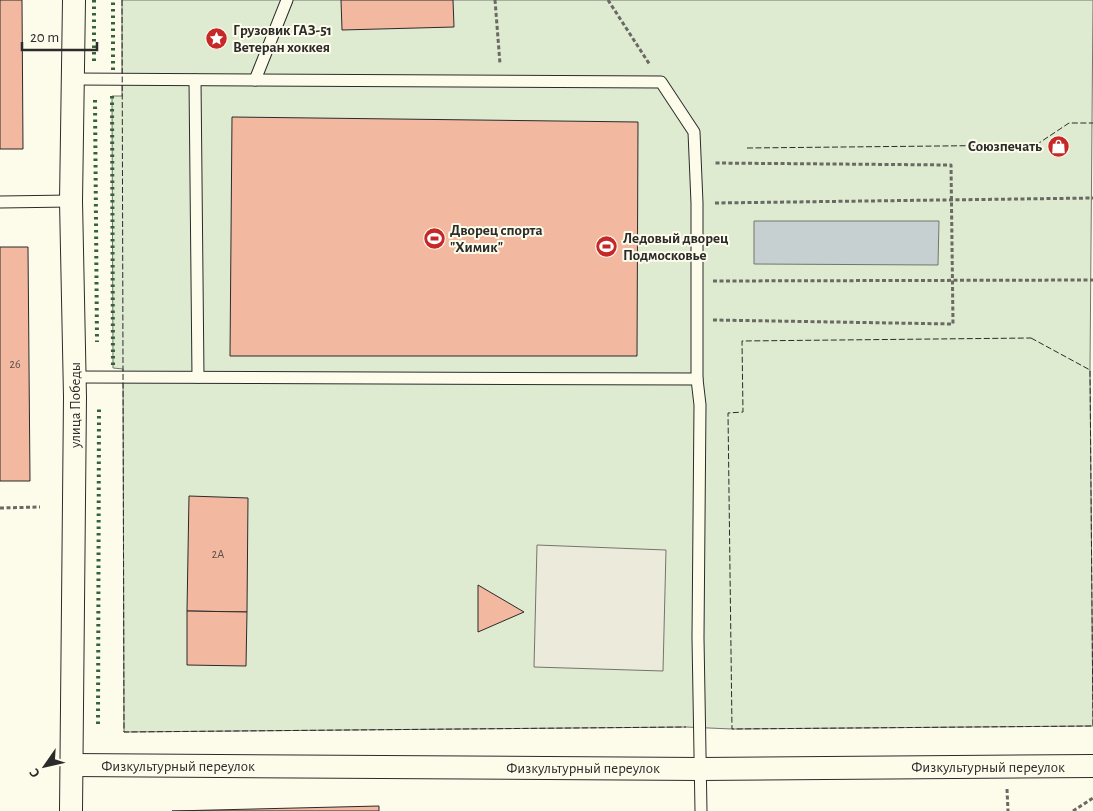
<svg xmlns="http://www.w3.org/2000/svg" width="1093" height="811" font-family="'Alegreya Sans',sans-serif">
<style>
.green{fill:#deebd1;stroke:#74746e}
.parking{fill:#eceadb;stroke:#74746e}
.water{fill:#c7d0d0;stroke:#74746e}
.building{fill:#f2b8a0;stroke:#2b2b2b}
.lines{fill:none;stroke-linecap:round;stroke-linejoin:round}
.service-casing{stroke:#2b2b2b;stroke-width:13}
.minor-casing{stroke:#2b2b2b;stroke-width:24}
.path{stroke:#6a6964;stroke-width:3;stroke-dasharray:4 2.5;stroke-linecap:butt}
.service{stroke:#fdfbea;stroke-width:11}
.minor{stroke:#fdfbea;stroke-width:22}
.hedge{stroke:#34623c;stroke-width:4;stroke-dasharray:2.5 4;stroke-linecap:butt}
.fence{stroke:#2b2b2b;stroke-width:1;stroke-dasharray:6 2.5;stroke-linecap:butt}
.labels{text-anchor:middle;dominant-baseline:central;stroke-width:4;stroke-linejoin:round;paint-order:stroke}
.number-label{font-size:12px;fill:#5d4e48}
.poi-label{font-size:15px;font-weight:bold;fill:#2b2b2b;stroke:#fdfbea;text-anchor:start}
.street-label{font-size:15px;fill:#2b2b2b;stroke:#fdfbea}
</style>
<rect width="100%" height="100%" fill="#fdfbea"/>
<path class="green" d="M122 0H1093L1090 370 1093 726 732 729 686 727 124 732 123 369 113 368 112 96H122Z"/>
<path class="parking" d="M537 545 666 550 663 671 534 667Z"/>
<path class="water" d="M754 221H939L938 265 754 264Z"/>
<g class="building">
<path d="M0 0H22L23 149H0Z"/>
<path d="M341 0H453L454 27 342 30Z"/>
<path d="M232 117 638 122 637 356H230Z"/>
<path d="M1062 136 1068 146 1054 155 1048 146Z"/>
<path d="M0 247H28L30 481H0Z"/>
<path d="M189 496 248 498 247 612 187 611Z"/>
<path d="M478 585 524 612 478 632Z"/>
<path d="M187 611 247 612 246 666 187 665Z"/>
<path d="M379 806V811H172Z"/>
</g>
<g class="lines">
<defs>
<g id="service">
<path d="M73 79 661 82 694 132 697 203V379"/>
<path d="M195 80 198 377"/>
<path d="M255 80 287 0"/>
<path d="M0 202 71 201"/>
<path d="M75 377 697 379 700 405 698 638 701 811"/>
</g>
<g id="minor">
<path d="M72 765 700 769 1093 766"/>
<path d="M71 811 75 397 71 201 74 0"/>
</g>
</defs>
<use href="#service" class="service-casing"/>
<use href="#minor" class="minor-casing"/>
<g class="path">
<path d="M495 0 500 64"/>
<path d="M608 0 650 65"/>
<path d="M715 203 1093 198"/>
<path d="M713 281 1093 280"/>
<path d="M713 320 953 324 951 165 713 163"/>
<path d="M0 508 40 507"/>
<path d="M1007 789 1008 811"/>
<path d="M1073 811 1093 798"/>
</g>
<use href="#service" class="service"/>
<use href="#minor" class="minor"/>
<g class="hedge">
<path d="M94 61V0"/>
<path d="M113 70V0"/>
<path d="M112 96 113 368"/>
<path d="M95 100 97 342"/>
<path d="M98 724 99 406"/>
</g>
<g class="fence">
<path d="M122 0 124 732 686 727"/>
<path d="M747 148 1036 145 1069 123H1093"/>
<path d="M1031 338 1090 370 1093 726 732 729 728 413 743 412 742 341Z"/>
</g>
</g>
<defs>
<symbol id="sight-disc" viewBox="-11 -11 22 22"><circle r="9.5" fill="#c62828" stroke="#fdfbea"/><path d="M0-6L1.8-2.2L6-1.7L2.9 1.2L3.7 5.4L0 3.3L-3.7 5.4L-2.9 1.2L-6-1.7L-1.8-2.2Z" fill="#fff"/></symbol>
<symbol id="shop-disc" viewBox="-11 -11 22 22"><circle r="9.5" fill="#c62828" stroke="#fdfbea"/><path d="M-5-2.5h2.3a2.7 3.5 0 0 1 5.4 0H5L5.5 6h-11ZM-1.5-2.5h3a1.5 2.3 0 0 0-3 0Z" fill="#fff"/></symbol>
<symbol id="stadium-disc" viewBox="-11 -11 22 22"><circle r="9.5" fill="#c62828" stroke="#fdfbea"/><path d="M0-5a6.5 5 0 1 0 0 10a6.5 5 0 1 0 0-10ZM-3.5-1.8h7v3.6h-7Z" fill="#fff"/></symbol>
</defs>
<g fill-rule="evenodd">
<use href="#sight-disc" x="204" y="26" width="25" height="25"/>
<use href="#shop-disc" x="1046" y="134" width="25" height="25"/>
<use href="#stadium-disc" x="422" y="226" width="25" height="25"/>
<use href="#stadium-disc" x="594" y="234" width="25" height="25"/>
</g>
<g class="labels">
<g class="number-label">
<text x="15" y="364">26</text>
<text x="218" y="554">2А</text>
</g>
<g class="poi-label">
<text x="233" y="30">Грузовик ГАЗ-51<tspan x="233" dy="17">Ветеран хоккея</tspan></text>
<text x="1042" y="146" text-anchor="end">Союзпечать</text>
<text x="450" y="230">Дворец спорта<tspan x="450" dy="17">"Химик"</tspan></text>
<text x="623" y="238">Ледовый дворец<tspan x="623" dy="17">Подмосковье</tspan></text>
</g>
<g class="street-label">
<text transform="translate(75 405) rotate(-90)">улица Победы</text>
<text x="178" y="766">Физкультурный переулок</text>
<text x="988" y="767">Физкультурный переулок</text>
<text x="583" y="768">Физкультурный переулок</text>
</g>
</g>
<g transform="translate(45 766) rotate(236)" stroke="#fdfbea" stroke-width="4" paint-order="stroke">
<path d="M0-4L9 19L0 12L-9 19Z" fill="#2b2b2b"/>
<text y="-8" font-size="14" font-weight="bold" text-anchor="middle" fill="#2b2b2b">С</text>
</g>
<path d="M22 42v8h75v-8" fill="none" stroke="#2b2b2b" stroke-width="2.5"/>
<text x="30" y="42" font-size="15" fill="#2b2b2b" stroke="#fdfbea" stroke-width="4" paint-order="stroke">20 m</text>
</svg>
